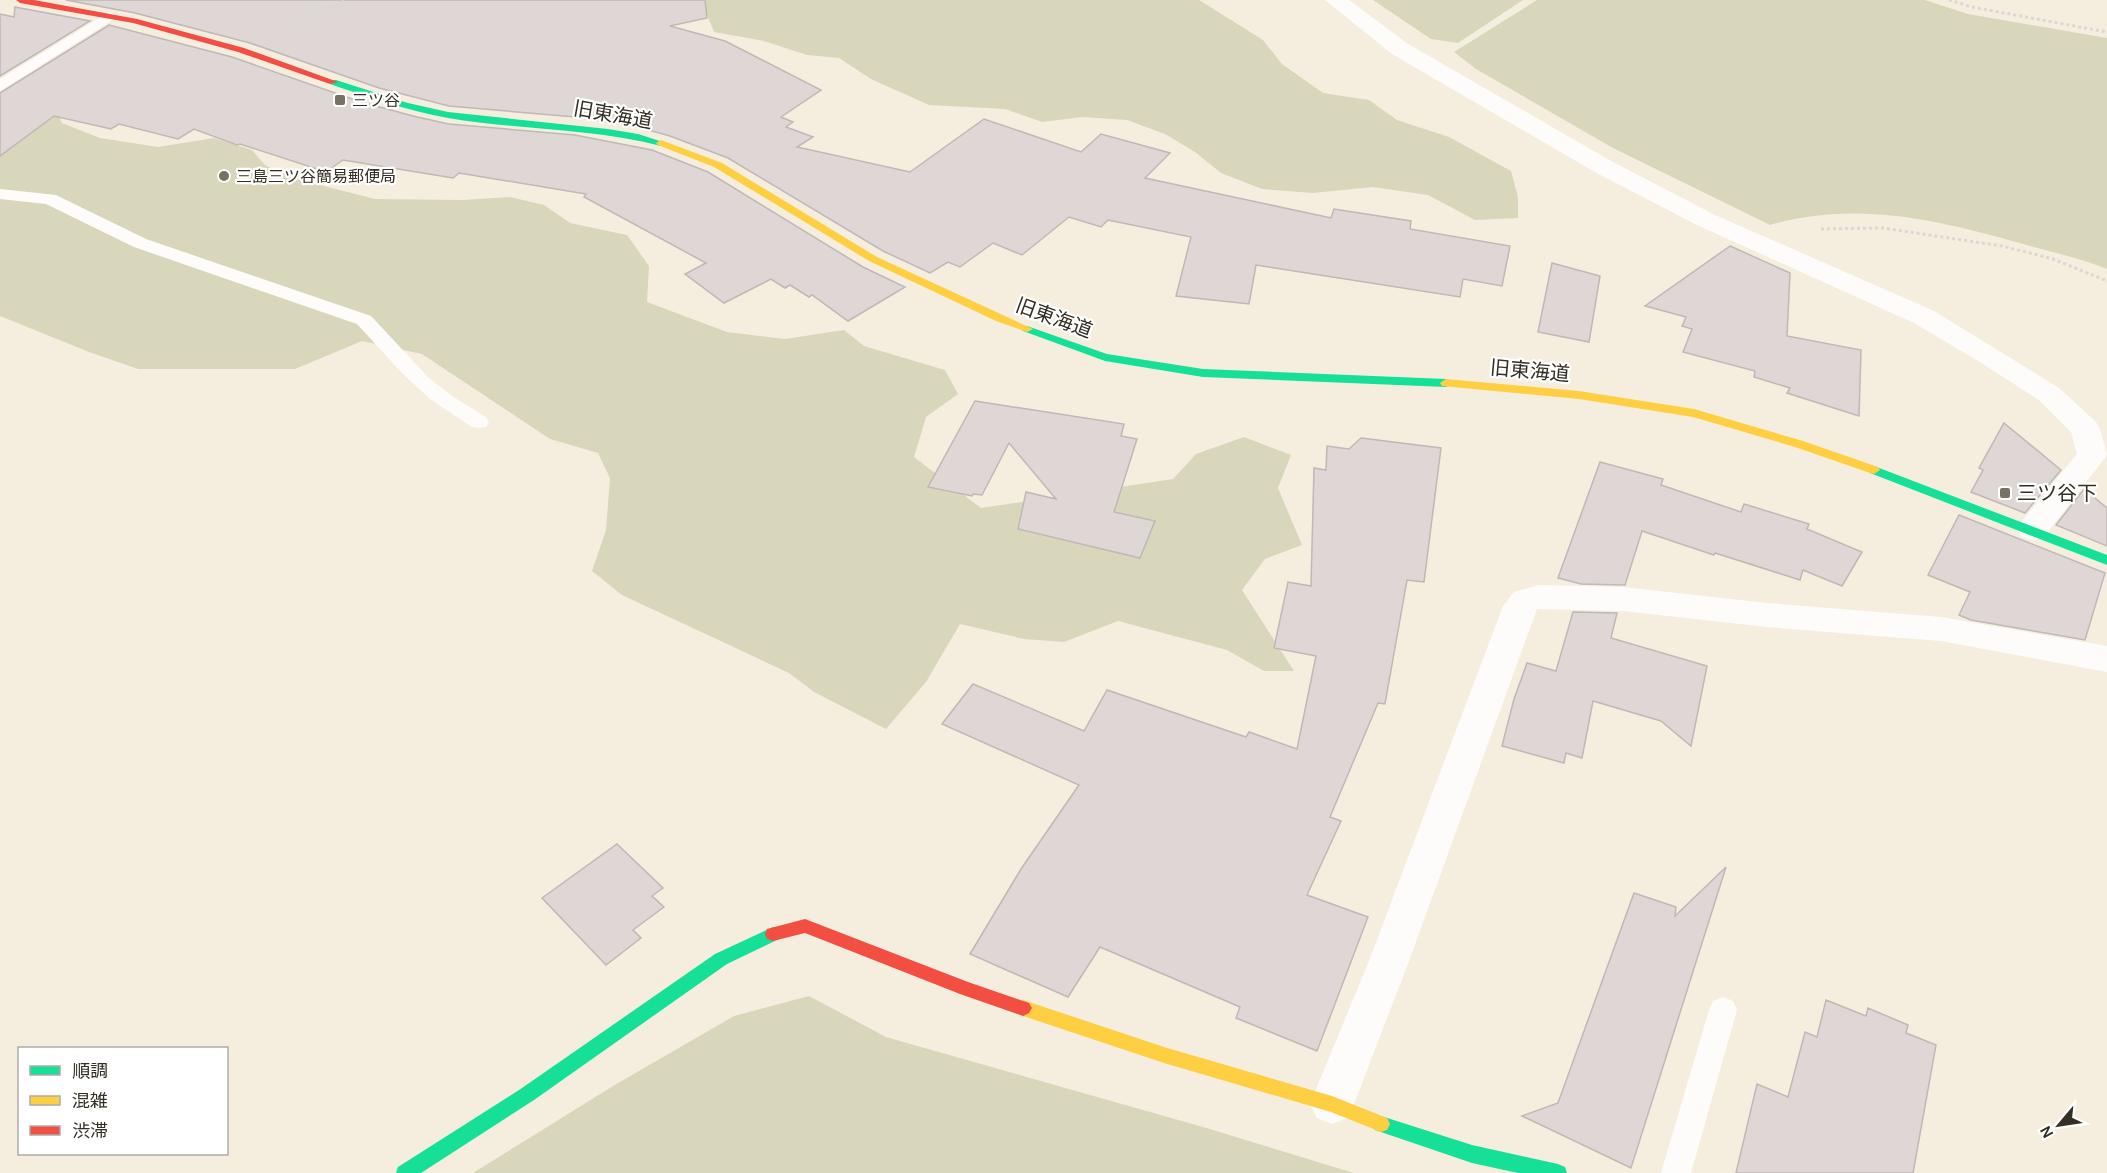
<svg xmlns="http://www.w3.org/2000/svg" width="2107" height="1173" font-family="Karla,'Noto Sans JP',sans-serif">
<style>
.green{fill:#d8d7bb}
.building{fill:#ded7d6;stroke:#bfb8b6;stroke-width:1.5}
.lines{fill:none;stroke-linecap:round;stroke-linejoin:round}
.path{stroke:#dad8d4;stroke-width:3;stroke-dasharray:3 3;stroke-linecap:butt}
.lane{fill:#fefcfa;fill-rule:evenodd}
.street{fill:#fefcfa;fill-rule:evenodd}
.fast{fill:#16e098;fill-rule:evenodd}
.slow{fill:#ffcf43;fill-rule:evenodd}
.jam{fill:#f24e42;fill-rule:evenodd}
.poi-dot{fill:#777266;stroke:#fff;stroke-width:2}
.labels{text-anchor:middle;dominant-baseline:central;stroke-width:4.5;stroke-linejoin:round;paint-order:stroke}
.far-poi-label{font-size:16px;fill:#332f25;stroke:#fff;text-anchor:start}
.street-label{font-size:20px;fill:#332f25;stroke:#fff}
.poi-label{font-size:20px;fill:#332f25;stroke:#fff;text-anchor:start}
</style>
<rect width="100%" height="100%" fill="#f5eedf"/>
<g class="green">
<path d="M694 0H1199L1263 40 1282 64 1323 93 1369 100 1397 120 1449 137 1511 171 1518 197V218L1475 220 1428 195 1373 187 1313 193 1262 189 1221 173 1195 152 1165 134 1127 120 1082 117 1042 122 1005 109 929 105 871 79 839 58 807 55 764 41 714 32 706 12Z"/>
<path d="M1373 0H1523L1458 43 1431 39Z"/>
<path d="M1537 0H1925L1968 14 2107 38V269C2080 258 2051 252 2023 244 1938 220 1858 200 1770 225L1613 148 1476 69 1454 52Z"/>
<path d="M56 109 62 123 100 138 158 147 214 138 252 150 265 165 293 178 375 199 463 200 510 197 544 205 570 223 627 235 649 266 647 302 727 332 785 339 844 330 864 346 945 370 958 394 926 417 914 457 981 508 1173 479 1196 454 1244 437 1291 455 1278 488 1302 545 1265 559 1242 590 1294 671H1264L1227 650 1118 621 1064 642 1024 639 960 624 926 682 886 729 814 692 789 673 622 595 592 571 606 530 610 478 598 453 550 439 422 354 362 341 295 369H138L89 352 0 316V138Z"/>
<path d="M809 996 886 1037 1203 1127 1354 1173H473L613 1086 734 1016Z"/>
</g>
<g class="building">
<path d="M66 0H705L707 18 670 26 725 41 821 90 781 117 793 122 786 127 813 137 797 147 910 172 984 119 1081 152 1101 134 1170 153 1145 178 1331 218 1334 209 1411 221 1410 229 1510 246 1502 286 1463 279 1460 297 1256 265 1249 304 1176 296 1191 237 1108 220 1101 227 1069 217 1022 255 993 243 960 267 948 262 930 273 883 251 728 158 670 136 634 126 575 117 449 106 379 88 250 43 135 13Z"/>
<path d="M15 7 20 8 90 21 0 76V14L14 17Z"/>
<path d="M109 25 232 57 361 102 417 117 449 124 575 135 652 150 708 172 863 267 905 287 848 321 812 295 809 297 790 285 785 288 771 279 724 303 685 274 706 263 584 197 586 194 459 173 453 178 343 160 326 172 240 144 237 145 194 129 178 139 119 124 111 129 54 116 0 156V93Z"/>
<path d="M1730 246 1790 273 1787 336 1861 350 1859 416 1787 393 1790 388 1754 377 1755 371 1683 352 1692 329 1682 326 1686 317 1645 306Z"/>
<path d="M1552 263 1600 276 1589 342 1538 332Z"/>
<path d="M975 401 1124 424 1121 436 1137 439 1114 512 1155 521 1140 558 1018 529 1026 492 1056 499 1009 443 982 495 973 494 972 496 928 487Z"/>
<path d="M2004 423 2061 470 2025 513 1971 492 1983 470 1979 468Z"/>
<path d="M1361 438 1441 448 1424 582 1407 580 1385 704 1378 703 1330 817 1341 821 1307 895 1368 917 1317 1051 1236 1018 1240 1007 1100 947 1068 997 970 954 1021 869 1079 785 942 724 973 684 1084 731 1107 690 1246 737 1249 732 1297 749 1316 656 1274 648 1288 582 1311 586 1314 468 1326 470 1327 446 1349 449Z"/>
<path d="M1600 462 1663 479 1661 485 1741 512 1744 504 1809 524 1807 529 1862 552 1842 586 1803 570 1800 580 1715 553 1714 555 1642 531 1625 585 1581 584 1558 578Z"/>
<path d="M2084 489 2107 508V546L2056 525Z"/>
<path d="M1959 515 2105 573 2085 640 1971 620 1959 615 1970 592 1928 575Z"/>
<path d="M1573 612 1617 613 1611 638 1707 666 1691 746 1661 721 1593 701 1582 758 1566 753 1564 763 1502 746 1514 699 1527 663 1556 671Z"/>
<path d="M617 844 663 888 652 896 664 907 633 930 641 938 606 965 542 898Z"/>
<path d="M1726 867 1631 1168 1522 1116 1558 1103 1634 893 1676 907 1675 916Z"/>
<path d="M1826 1000 1866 1016 1868 1008 1908 1025 1906 1033 1936 1045 1913 1173H1736L1757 1084 1788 1097 1805 1032 1817 1037Z"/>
</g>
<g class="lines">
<g class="path">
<path d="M1949 0 1972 7 2107 32"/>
<path d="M287 27 347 0"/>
<path d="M1821 229 1883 228 2002 246 2053 259 2107 281"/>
</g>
<g class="lane">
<path d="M109 12 114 13 116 16 114 19 0 91V79Z"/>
<path d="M0 189 56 195 146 239 371 316 429 378 452 396 486 417 489 422 486 427 479 428 472 427 430 399 402 373 357 324 134 247 46 204 0 199Z"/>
<path d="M1723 997 1733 1001 1737 1010 1691 1173H1661L1709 1010 1713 1001Z"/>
</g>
<g class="street">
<path d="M1325 0H1349L1408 44 1611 161 1715 215 1934 311 2059 388 2096 422 2100 429 2107 455 2044 537 2033 540 2022 537 2017 529 2022 521 2077 454 2071 432 2039 400 1975 359 1914 323 1697 225 1593 171 1392 54Z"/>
<path d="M1539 585 1623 587 1767 603 1941 617 2107 646V672L1941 641 1767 627 1623 611 1537 609 1409 961 1354 1104 1347 1118 1332 1124 1317 1118 1310 1104 1369 961 1503 606 1514 592Z"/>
</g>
<g class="fast">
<path d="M330 80H336L408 103 448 112 608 129 638 134 666 143 661 146C591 128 519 130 448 118 408 111 368 97 330 84Z"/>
<path d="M1027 326 1107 354 1203 369 1446 379 1452 383 1446 387 1203 377 1105 361 1023 331 1021 329Z"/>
<path d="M1874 466 2107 555V565L1870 473 1868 470 1870 467Z"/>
<path d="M773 927 779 929 781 934 779 939 727 964 534 1100 421 1173H396L398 1167 522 1088 715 954Z"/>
<path d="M1381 1116 1472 1145 1558 1164 1565 1167 1567 1173H1518L1472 1163 1375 1130 1372 1124 1375 1118Z"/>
</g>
<g class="slow">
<path d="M661 140 722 163 877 257 1033 329 1027 332 996 321 869 261 714 167 658 145 656 143Z"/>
<path d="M1446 379 1579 391 1694 409 1803 441 1878 467 1880 470 1874 474 1870 473 1795 447 1693 417 1579 399 1442 386 1440 383Z"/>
<path d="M1023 1000 1164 1047 1332 1096 1387 1118 1390 1124 1387 1130 1381 1132 1331 1112 1164 1063 1023 1016 1017 1013 1014 1008 1017 1003Z"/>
</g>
<g class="jam">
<path d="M16 0H34L137 19 244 48 338 82 330 84 238 52 133 23 20 3Z"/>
<path d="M805 919 968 982 1029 1003 1032 1008 1029 1013 1023 1016 960 994 805 933 773 941 767 939 765 934 767 929Z"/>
</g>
</g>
<g class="poi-dot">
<rect x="334" y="94" width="12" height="12" rx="3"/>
<circle cx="224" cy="176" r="6"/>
<rect x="1999" y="487" width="12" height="12" rx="3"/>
</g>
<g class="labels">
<g class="far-poi-label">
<text x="352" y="100">三ツ谷</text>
<text x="236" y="176">三島三ツ谷簡易郵便局</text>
</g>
<g class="street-label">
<text transform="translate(613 115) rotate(10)">旧東海道</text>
<text transform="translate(1054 318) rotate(20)">旧東海道</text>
<text transform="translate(1530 371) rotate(5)">旧東海道</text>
</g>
<g class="poi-label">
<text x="2017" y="493">三ツ谷下</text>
</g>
</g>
<rect x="18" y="1047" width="210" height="108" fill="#ffffff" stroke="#adaca8" stroke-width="1.5"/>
<rect x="30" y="1066" width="30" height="9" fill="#16e098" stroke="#adaca8" stroke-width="1.5"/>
<text x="72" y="1077" font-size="18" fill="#332f25">順調</text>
<rect x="30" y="1096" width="30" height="9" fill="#ffcf43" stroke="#adaca8" stroke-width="1.5"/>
<text x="72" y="1107" font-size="18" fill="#332f25">混雑</text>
<rect x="30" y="1126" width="30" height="9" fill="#f24e42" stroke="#adaca8" stroke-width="1.5"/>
<text x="72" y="1137" font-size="18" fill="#332f25">渋滞</text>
<g transform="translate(2059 1125) rotate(241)" stroke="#ffffff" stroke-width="4.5" paint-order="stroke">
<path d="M0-4.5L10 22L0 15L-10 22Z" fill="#332f25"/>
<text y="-9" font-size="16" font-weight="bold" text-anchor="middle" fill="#332f25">N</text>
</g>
</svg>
